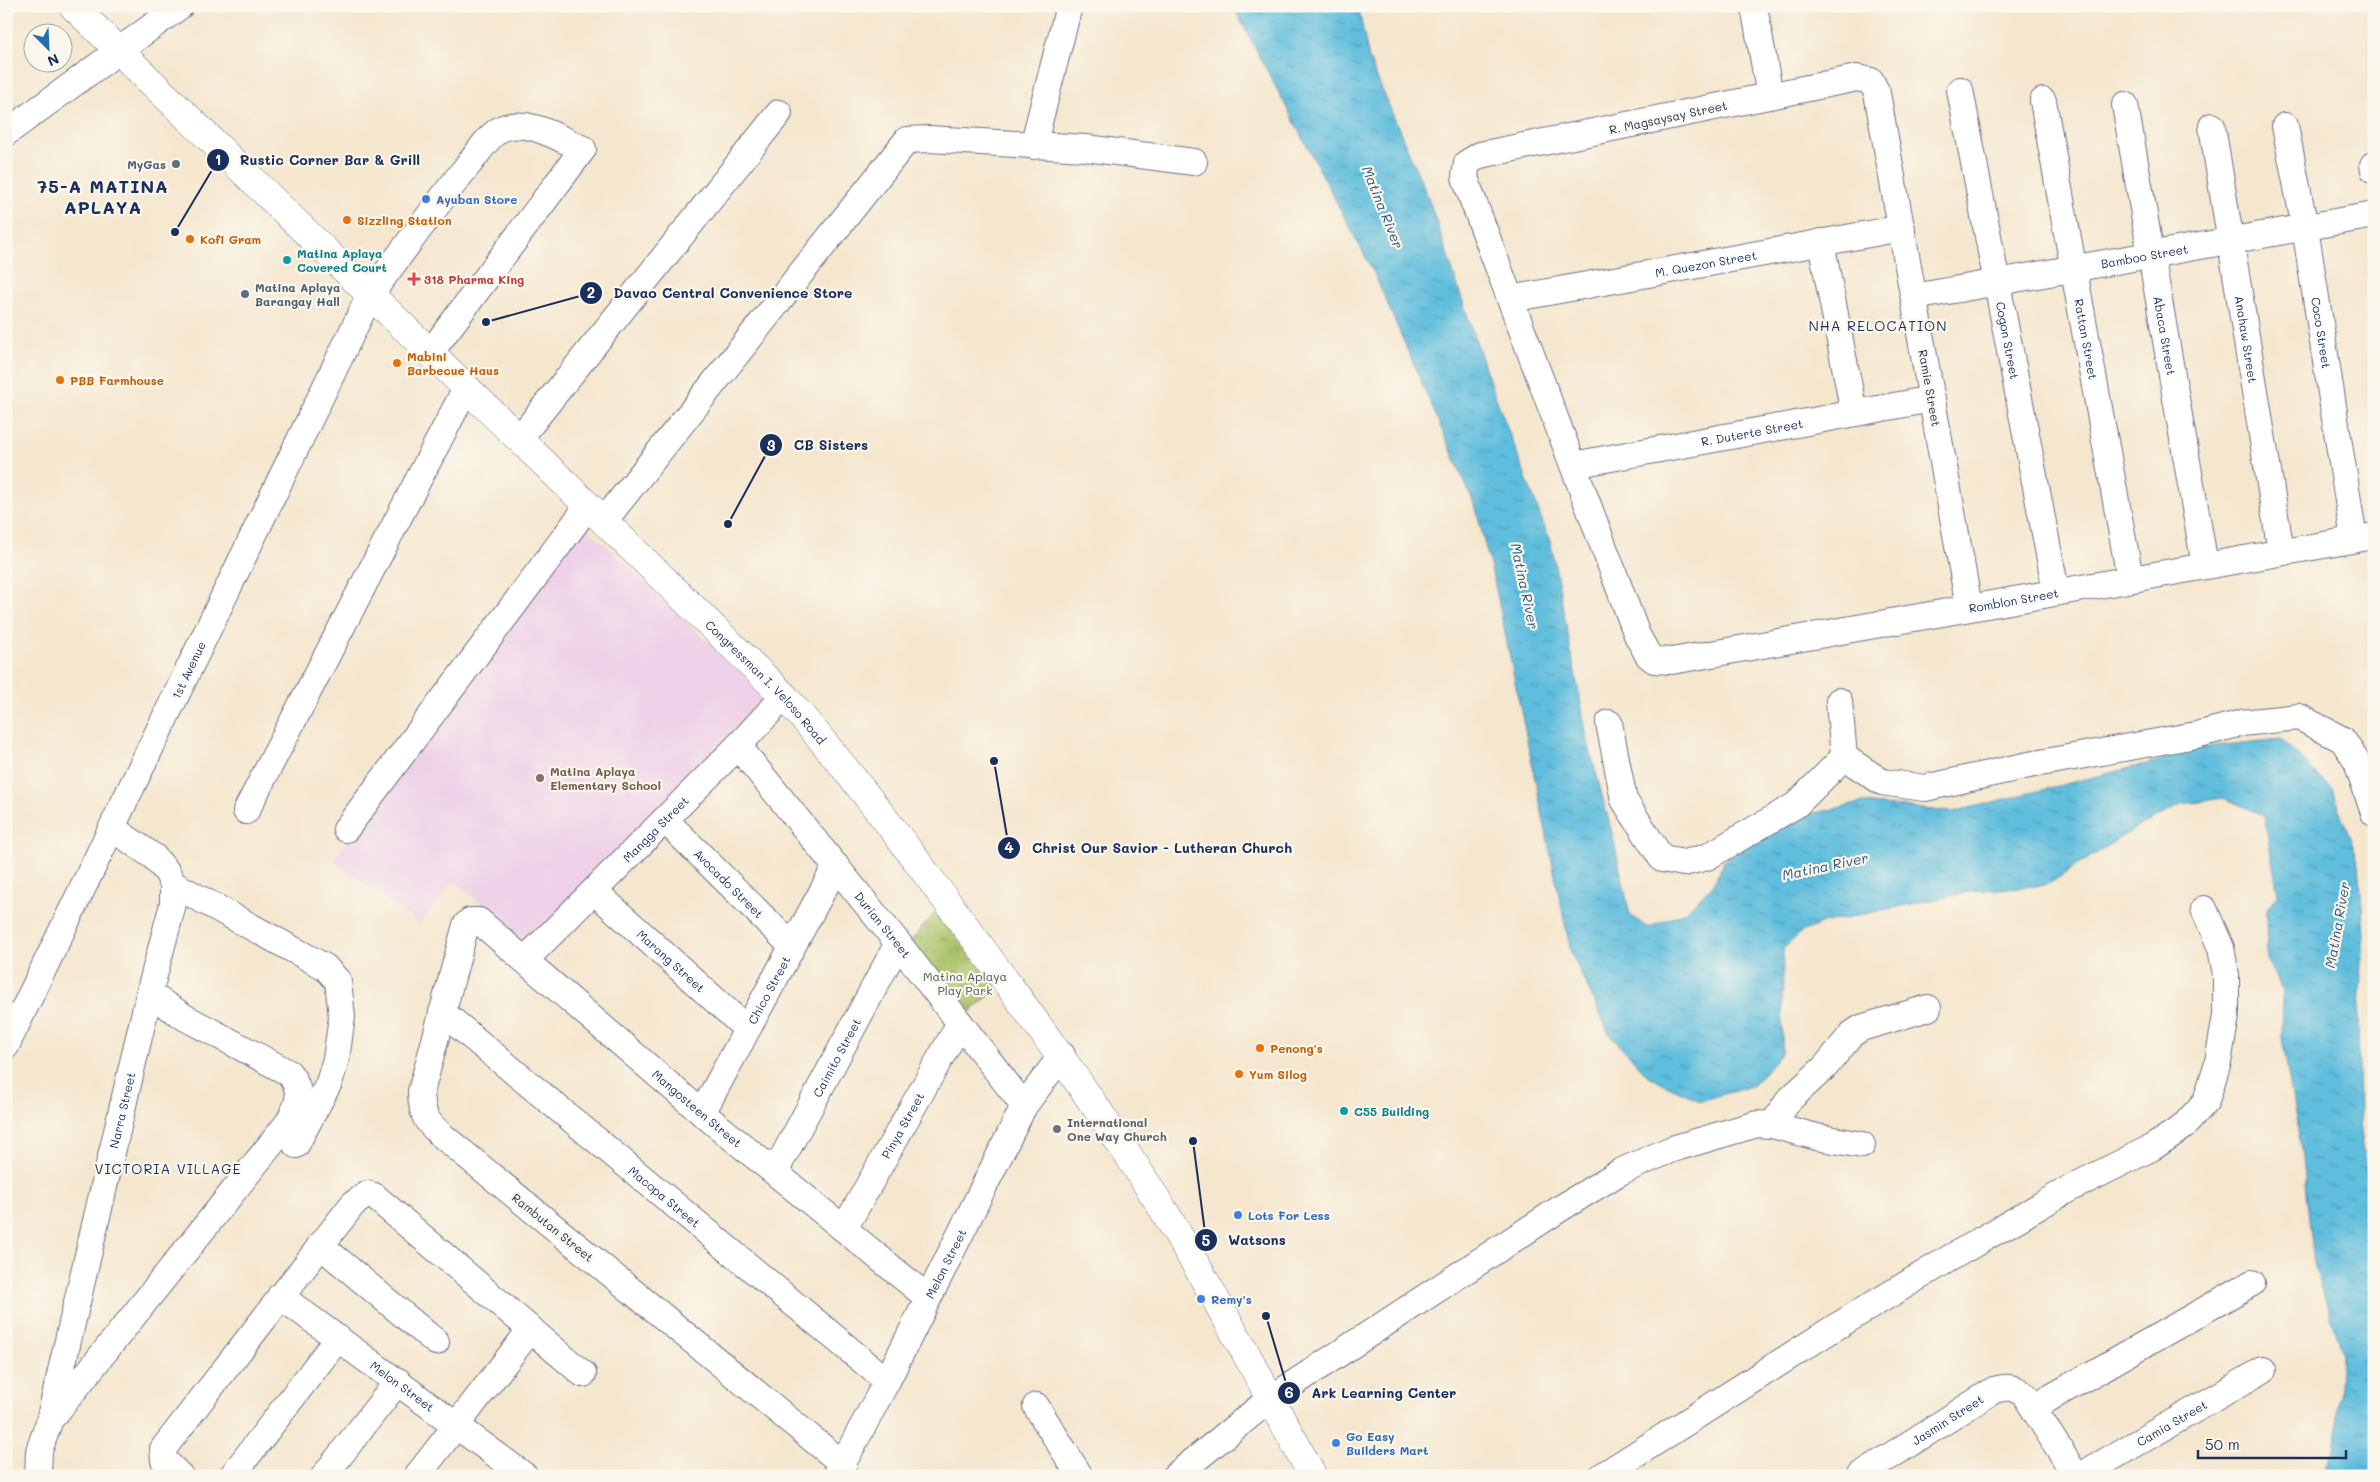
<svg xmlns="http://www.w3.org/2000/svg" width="2380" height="1482" font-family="Mali,sans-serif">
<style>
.built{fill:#eed0e8}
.park{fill:url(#park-crowns);stroke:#627862}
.water{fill:url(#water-ripples);stroke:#3d769e}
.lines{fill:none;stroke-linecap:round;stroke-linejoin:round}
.minor-casing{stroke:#676f85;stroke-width:28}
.major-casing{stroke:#676f85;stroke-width:29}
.minor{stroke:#fff;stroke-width:26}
.major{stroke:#fff;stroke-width:28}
.service-dot{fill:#5c6f8a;stroke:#fbf7ec;stroke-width:2}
.shop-dot{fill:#3f7fe0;stroke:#fbf7ec;stroke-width:2}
.food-dot{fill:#e8710a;stroke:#fbf7ec;stroke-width:2}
.culture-dot{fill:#0f9aa8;stroke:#fbf7ec;stroke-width:2}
.health-dot{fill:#e0444e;stroke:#fbf7ec;stroke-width:2}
.education-dot{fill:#8d6e63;stroke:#fbf7ec;stroke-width:2}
.worship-dot{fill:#6b7280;stroke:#fbf7ec;stroke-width:2}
.labels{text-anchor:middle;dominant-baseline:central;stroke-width:4.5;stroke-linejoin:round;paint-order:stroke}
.street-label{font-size:12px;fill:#1b2f5e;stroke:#fbf7ec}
.service-label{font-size:12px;font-weight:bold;fill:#4e5e75;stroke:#fbf7ec;text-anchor:end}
.shop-label{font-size:12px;font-weight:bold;fill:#366cbe;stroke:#fbf7ec;text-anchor:start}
.food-label{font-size:12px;font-weight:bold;fill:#c56008;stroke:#fbf7ec;text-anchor:start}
.culture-label{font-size:12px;font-weight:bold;fill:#0d838f;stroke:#fbf7ec;text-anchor:start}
.health-label{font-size:12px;font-weight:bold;fill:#be3a42;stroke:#fbf7ec;text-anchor:start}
.education-label{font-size:12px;font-weight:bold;fill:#785e54;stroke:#fbf7ec;text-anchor:start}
.park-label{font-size:12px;fill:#465b61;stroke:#fbf7ec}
.worship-label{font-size:12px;font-weight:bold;fill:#5b616d;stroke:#fbf7ec;text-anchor:start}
.water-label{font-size:14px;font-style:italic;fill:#2f5a84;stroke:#fbf7ec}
.neighbourhood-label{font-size:14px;letter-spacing:1px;fill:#1b2f5e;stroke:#fbf7ec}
.district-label{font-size:18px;font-weight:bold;letter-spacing:1px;fill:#1b2f5e;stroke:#fbf7ec}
.leader{fill:none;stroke:#1b2f5e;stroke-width:2}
.callout-dot{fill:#1b2f5e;stroke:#fbf7ec;stroke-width:2}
.mark-label{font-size:15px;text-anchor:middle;font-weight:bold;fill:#fff}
.callout-label{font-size:14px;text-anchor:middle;font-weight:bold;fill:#1b2f5e;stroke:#fbf7ec;stroke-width:4.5;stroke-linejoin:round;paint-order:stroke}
</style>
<defs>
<pattern id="park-crowns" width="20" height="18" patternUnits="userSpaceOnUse" patternTransform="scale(1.25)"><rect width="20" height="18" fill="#aac267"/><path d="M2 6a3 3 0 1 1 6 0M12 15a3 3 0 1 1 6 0" fill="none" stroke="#8a9e58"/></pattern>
<pattern id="water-ripples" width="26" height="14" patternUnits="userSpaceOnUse" patternTransform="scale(1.25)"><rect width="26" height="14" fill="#5fbddd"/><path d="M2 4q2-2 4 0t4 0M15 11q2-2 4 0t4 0" fill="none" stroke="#4e9ab6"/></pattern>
</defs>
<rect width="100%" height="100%" fill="#fbf7ec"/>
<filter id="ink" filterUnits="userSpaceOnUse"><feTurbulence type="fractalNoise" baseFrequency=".02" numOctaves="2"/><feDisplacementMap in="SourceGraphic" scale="10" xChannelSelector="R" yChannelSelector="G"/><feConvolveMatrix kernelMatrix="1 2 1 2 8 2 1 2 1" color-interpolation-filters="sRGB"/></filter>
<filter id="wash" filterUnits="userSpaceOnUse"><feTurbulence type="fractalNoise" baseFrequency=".0096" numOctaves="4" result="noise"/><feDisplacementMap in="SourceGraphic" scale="20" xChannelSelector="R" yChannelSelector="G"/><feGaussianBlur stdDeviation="1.12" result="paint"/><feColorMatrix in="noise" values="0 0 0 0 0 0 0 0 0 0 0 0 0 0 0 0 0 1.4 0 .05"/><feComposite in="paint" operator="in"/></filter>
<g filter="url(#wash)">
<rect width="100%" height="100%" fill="#f5e6ce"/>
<path class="built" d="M584 525 765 696 527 943 454 881 419 924 333 860Z"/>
<path class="park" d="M936 912 997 989 965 1016 910 942Z"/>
<path class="water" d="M1233 6H1358L1369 59 1428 197 1487 374 1551 544 1588 742 1614 841 1630 915 1648 928 1685 912 1713 885 1724 861 1791 818 1862 803 1953 812 2162 760 2196 748 2281 739 2333 790 2359 863 2364 936 2358 1020 2360 1123 2374 1228V1476H2322L2336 1447 2342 1354 2314 1263 2301 1149 2282 1038 2283 991 2267 961 2266 911 2278 894 2264 815 2223 798 2181 805 2136 828 2047 885 1973 891 1826 922 1801 932 1783 949 1782 1053 1752 1086 1700 1101 1648 1076 1609 1033 1571 953 1495 585 1476 508 1374 273Z"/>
</g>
<g filter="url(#ink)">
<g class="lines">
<defs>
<g id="minor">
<path d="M1754 6 1770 96"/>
<path id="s1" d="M1960 90 2056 591"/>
<path id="s2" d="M2043 101 2130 578"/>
<path id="s3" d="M2125 105 2205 565"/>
<path id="s4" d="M2212 126 2281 552"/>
<path id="s5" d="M2285 126 2305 228 2354 539"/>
<path d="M6 133 180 6"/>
<path d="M1033 146 1069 6"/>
<path d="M2373 165 2374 170"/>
<path d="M1821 242 1854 413"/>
<path id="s6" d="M1914 297 2374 215"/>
<path id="s7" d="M1510 299 1902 228"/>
<path d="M519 439 779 113"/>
<path id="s8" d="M1573 465 1932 399"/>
<path d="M604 521 907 140 929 139 1086 148 1194 162"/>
<path id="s9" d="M1969 607 1877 93 1871 81 1857 78 1480 155 1467 163 1465 177 1471 195 1637 635 1648 655 1654 660 1672 661 2374 536"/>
<path d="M1609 723 1624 800 1662 859 1684 863 1707 857 1796 805 1844 757 1839 701"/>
<path id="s10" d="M738 746 898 943 1024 1106"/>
<path d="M1844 757 1882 782 1925 788 2029 765 2196 735 2242 723 2299 717 2343 740 2357 762 2374 813"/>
<path d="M246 811 466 388"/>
<path id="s11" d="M665 820 792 946"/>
<path d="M346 829 588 506"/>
<path d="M173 884 325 967 338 981 342 1017 336 1059 329 1083 296 1145"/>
<path id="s12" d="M594 891 747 1029"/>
<path id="s13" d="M525 960 738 746 784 696"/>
<path id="s14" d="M442 1012 887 1381"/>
<path id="s15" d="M6 1046 370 295C403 251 435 206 469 164 479 152 489 134 503 128 528 118 560 139 583 149L430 353"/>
<path id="s16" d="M702 1113 836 866"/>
<path d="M1772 1125 1789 1100 1825 1067 1852 1034 1861 1028 1928 1008"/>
<path id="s17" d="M775 1172 898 943"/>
<path id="s18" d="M844 1229 960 1023"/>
<path d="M320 1245 436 1342"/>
<path id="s19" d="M280 1296 525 1476"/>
<path d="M1036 1406 1080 1476"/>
<path d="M2034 1407 2252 1283"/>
<path d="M54 1415 288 1123C299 1103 304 1093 289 1073L186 1018 149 994"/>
<path id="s20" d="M843 1464 445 1138C426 1122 422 1117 421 1092L466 925 470 921H479L702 1113 927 1297"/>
<path id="s21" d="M38 1476 39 1451 49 1422 149 994 173 904V884L167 872 154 857 112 828"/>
<path d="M180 1476 164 1460 163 1449 353 1204 368 1194 374 1196 583 1374"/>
<path d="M232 1476 338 1338"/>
<path d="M324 1476 398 1381"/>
<path d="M417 1476 531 1329"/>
<path id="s22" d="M836 1476 887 1381 1024 1106 1062 1055"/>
<path d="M1175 1476 1270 1399 1561 1208 1620 1172 1672 1149 1757 1124 1772 1125 1817 1137 1862 1145"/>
<path d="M1602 1476 1834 1328 1950 1258 2067 1190 2153 1147 2183 1127 2206 1101 2218 1062 2226 1016V975L2221 948 2204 909"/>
<path id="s23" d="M1859 1476 1994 1390C2007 1386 2014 1387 2025 1395L2076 1476"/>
<path id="s24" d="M2080 1476 2263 1370"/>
</g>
<g id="major">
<path id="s25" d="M73 6 784 696C853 774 915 858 977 942 1042 1030 1106 1118 1164 1211 1217 1297 1264 1388 1313 1476"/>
</g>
</defs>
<use href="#minor" class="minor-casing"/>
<use href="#major" class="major-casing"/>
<use href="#minor" class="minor"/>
<use href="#major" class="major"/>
</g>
</g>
<g class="service-dot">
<circle cx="176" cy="164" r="5"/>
<circle cx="245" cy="294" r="5"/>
</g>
<g class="shop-dot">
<circle cx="426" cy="199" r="5"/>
<circle cx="1238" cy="1215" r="5"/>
<circle cx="1201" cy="1299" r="5"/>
<circle cx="1336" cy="1443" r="5"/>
</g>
<g class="food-dot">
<circle cx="347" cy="220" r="5"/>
<circle cx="190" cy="239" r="5"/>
<circle cx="397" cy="363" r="5"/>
<circle cx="60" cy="380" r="5"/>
<circle cx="1260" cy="1048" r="5"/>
<circle cx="1239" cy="1074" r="5"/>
</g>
<g class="culture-dot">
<circle cx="287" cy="260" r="5"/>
<circle cx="1344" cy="1111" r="5"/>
</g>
<path class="health-dot" d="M411.5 271.5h5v5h5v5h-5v5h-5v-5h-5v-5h5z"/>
<circle class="education-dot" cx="540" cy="778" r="5"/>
<circle class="worship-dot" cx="1057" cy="1129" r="5"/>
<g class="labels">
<g class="street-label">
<text transform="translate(1668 117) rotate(-12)">R. Magsaysay Street</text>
<text stroke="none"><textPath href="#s6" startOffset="234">Bamboo Street</textPath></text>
<text stroke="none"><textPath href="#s7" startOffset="199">M. Quezon Street</textPath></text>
<text stroke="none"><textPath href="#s5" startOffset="210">Coco Street</textPath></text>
<text stroke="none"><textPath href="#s3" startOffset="234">Abaca Street</textPath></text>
<text stroke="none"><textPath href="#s4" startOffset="216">Anahaw Street</textPath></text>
<text stroke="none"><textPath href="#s2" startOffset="242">Rattan Street</textPath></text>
<text stroke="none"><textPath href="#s1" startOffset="255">Cogon Street</textPath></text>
<text transform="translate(1930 388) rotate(80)">Ramie Street</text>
<text stroke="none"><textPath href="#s8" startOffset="182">R. Duterte Street</textPath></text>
<text stroke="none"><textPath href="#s9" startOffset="1849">Romblon Street</textPath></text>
<text stroke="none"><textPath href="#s15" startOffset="418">1st Avenue</textPath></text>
<text stroke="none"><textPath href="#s25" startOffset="968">Congressman I. Veloso Road</textPath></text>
<text stroke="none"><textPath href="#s13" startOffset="185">Mangga Street</textPath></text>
<text stroke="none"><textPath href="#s11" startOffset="90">Avocado Street</textPath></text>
<text stroke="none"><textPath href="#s10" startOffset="230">Durian Street</textPath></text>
<text stroke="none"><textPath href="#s12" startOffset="104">Marang Street</textPath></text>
<text stroke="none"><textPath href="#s16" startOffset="140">Chico Street</textPath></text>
<text stroke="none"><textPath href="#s17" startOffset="130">Caimito Street</textPath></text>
<text stroke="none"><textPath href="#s20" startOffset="1044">Mangosteen Street</textPath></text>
<text stroke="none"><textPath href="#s21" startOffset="376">Narra Street</textPath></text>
<text stroke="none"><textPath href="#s18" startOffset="119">Pinya Street</textPath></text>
<text stroke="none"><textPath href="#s14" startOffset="289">Macopa Street</textPath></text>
<text transform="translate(553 1227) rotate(39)">Rambutan Street</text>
<text stroke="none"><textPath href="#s22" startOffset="239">Melon Street</textPath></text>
<text stroke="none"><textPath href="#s19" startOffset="152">Melon Street</textPath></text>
<text stroke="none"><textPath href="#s23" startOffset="105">Jasmin Street</textPath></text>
<text stroke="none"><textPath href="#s24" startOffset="106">Camia Street</textPath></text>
</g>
<g class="service-label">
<text x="166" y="164">MyGas</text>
<text x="255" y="287" text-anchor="start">Matina Aplaya<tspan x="255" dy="14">Barangay Hall</tspan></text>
</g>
<g class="shop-label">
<text x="436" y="199">Ayuban Store</text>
<text x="1248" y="1215">Lots For Less</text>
<text x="1211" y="1299">Remy's</text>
<text x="1346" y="1436">Go Easy<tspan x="1346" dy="14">Builders Mart</tspan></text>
</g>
<g class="food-label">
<text x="357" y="220">Sizzling Station</text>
<text x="200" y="239">Kofi Gram</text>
<text x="407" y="356">Mabini<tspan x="407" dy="14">Barbecue Haus</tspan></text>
<text x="70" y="380">PBB Farmhouse</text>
<text x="1270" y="1048">Penong's</text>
<text x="1249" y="1074">Yum Silog</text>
</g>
<g class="culture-label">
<text x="297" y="253">Matina Aplaya<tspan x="297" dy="14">Covered Court</tspan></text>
<text x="1354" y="1111">C55 Building</text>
</g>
<g class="health-label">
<text x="424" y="279">318 Pharma King</text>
</g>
<g class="education-label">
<text x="550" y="771">Matina Aplaya<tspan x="550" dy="14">Elementary School</tspan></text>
</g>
<g class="park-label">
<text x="965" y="976">Matina Aplaya<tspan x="965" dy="14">Play Park</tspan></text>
</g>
<g class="worship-label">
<text x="1067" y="1122">International<tspan x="1067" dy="14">One Way Church</tspan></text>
</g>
<g class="water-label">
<text transform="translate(1383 207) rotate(68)">Matina River</text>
<text transform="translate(1525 586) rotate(78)">Matina River</text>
<text transform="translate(1825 866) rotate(-12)">Matina River</text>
<text transform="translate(2337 925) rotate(-80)">Matina River</text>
</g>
<g class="neighbourhood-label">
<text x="1878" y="325">NHA RELOCATION</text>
<text x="168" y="1168">VICTORIA VILLAGE</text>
</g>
<g class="district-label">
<text x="103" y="186">75-A MATINA<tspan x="103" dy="21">APLAYA</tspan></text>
</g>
</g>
<path class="leader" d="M175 232L218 160M486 322L591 293M728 524L771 445M994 761L1009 848M1193 1141L1206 1240M1266 1316L1289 1393"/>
<g class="callout-dot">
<circle cx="175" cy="232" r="5"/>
<circle cx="486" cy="322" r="5"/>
<circle cx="728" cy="524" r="5"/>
<circle cx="994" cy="761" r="5"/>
<circle cx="1193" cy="1141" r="5"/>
<circle cx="1266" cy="1316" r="5"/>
<circle cx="218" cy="160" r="12"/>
<circle cx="591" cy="293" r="12"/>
<circle cx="771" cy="445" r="12"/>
<circle cx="1009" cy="848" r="12"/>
<circle cx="1206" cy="1240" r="12"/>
<circle cx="1289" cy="1393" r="12"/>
</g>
<g class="mark-label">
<text x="218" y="165">1</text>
<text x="591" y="298">2</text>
<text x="771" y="451">3</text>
<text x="1009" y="853">4</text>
<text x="1206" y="1246">5</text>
<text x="1289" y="1398">6</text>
</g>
<g class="callout-label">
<text x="330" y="165">Rustic Corner Bar &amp; Grill</text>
<text x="733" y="298">Davao Central Convenience Store</text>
<text x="831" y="450">CB Sisters</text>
<text x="1162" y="853">Christ Our Savior - Lutheran Church</text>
<text x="1257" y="1245">Watsons</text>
<text x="1384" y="1398">Ark Learning Center</text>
</g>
<rect width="2380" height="1482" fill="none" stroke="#fbf7ec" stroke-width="25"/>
<g transform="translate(48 48) rotate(156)"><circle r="24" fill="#fbf7ec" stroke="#a1a7b3"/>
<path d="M0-4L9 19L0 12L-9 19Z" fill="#1f6fb2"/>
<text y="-8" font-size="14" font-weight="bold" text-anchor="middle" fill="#1b2f5e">N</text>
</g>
<path d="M2198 1450v8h148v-8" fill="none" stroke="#1b2f5e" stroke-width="2.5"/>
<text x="2205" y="1450" font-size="15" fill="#1b2f5e" stroke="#fbf7ec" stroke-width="4" paint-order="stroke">50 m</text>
</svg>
